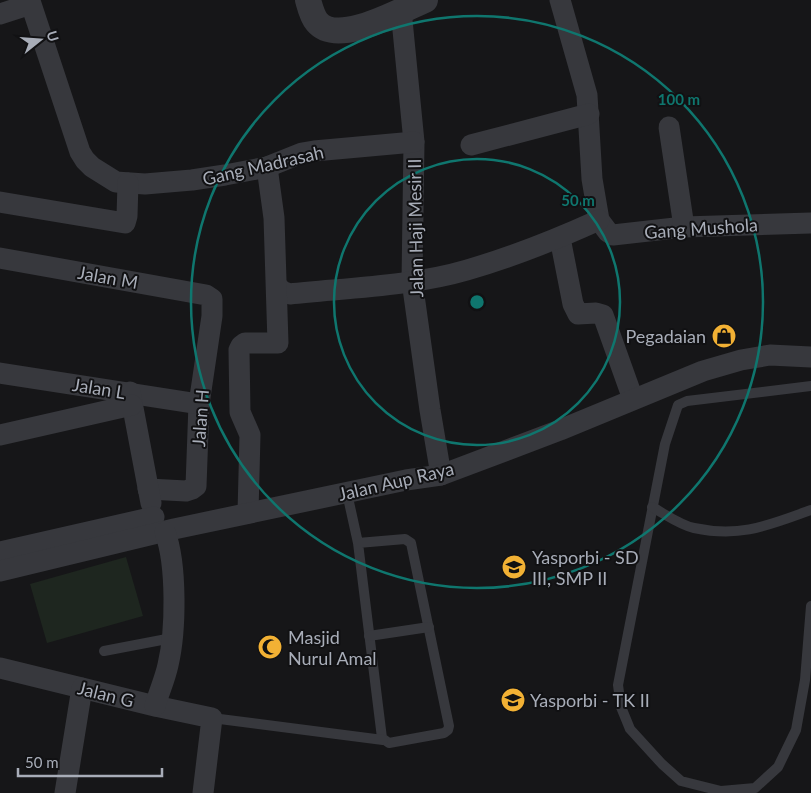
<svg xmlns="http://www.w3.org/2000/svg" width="811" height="793" font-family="Lato,sans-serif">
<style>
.green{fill:#1e261f}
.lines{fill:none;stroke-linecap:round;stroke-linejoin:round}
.service{stroke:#37383d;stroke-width:10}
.minor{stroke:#37383d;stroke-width:21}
.tertiary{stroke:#37383d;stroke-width:26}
.ring{fill:none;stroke:#0f766e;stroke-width:2.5}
.labels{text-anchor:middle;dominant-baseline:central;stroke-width:4;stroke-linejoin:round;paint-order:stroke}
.street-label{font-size:18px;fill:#a8adb8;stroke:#111113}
.poi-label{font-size:18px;fill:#a8adb8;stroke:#111113;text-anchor:start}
.centre{fill:#0f766e;stroke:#111113;stroke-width:2.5}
.ring-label{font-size:15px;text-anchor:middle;font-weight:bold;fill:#0f766e;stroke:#111113;stroke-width:4;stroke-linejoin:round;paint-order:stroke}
</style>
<rect width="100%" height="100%" fill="#161618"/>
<path class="green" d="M126 557 143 616 47 643 30 584Z"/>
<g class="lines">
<g class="service">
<path d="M811 386 687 401 678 405 665 444 618 685 621 707 630 729 662 764 681 781 721 791 755 788 778 767 796 730 805 680 811 606"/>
<path d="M347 493 358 543 382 738 389 743 444 733 448 730 449 726 411 543 405 539 358 543"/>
<path d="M652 507C665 514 680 525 694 528 741 538 769 525 811 510"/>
<path d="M369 636 429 627"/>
<path d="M104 651 172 638"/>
<path d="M212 718 383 740"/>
</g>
<g class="minor">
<path d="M560 0 587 95 592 179 599 220 608 232 613 235 684 227 811 223"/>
<path d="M401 10 414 142 412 281 430 410 441 475"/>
<path d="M0 14 31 4 80 152 85 160 92 167 116 182 145 184 192 180 225 175 267 167 302 153 314 151 414 142"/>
<path d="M669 127 684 227"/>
<path d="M471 145 589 114"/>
<path d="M0 202 125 223 127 216 128 183"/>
<path d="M560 238 573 304 578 314 596 313 603 315 633 399"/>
<path d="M0 258 206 295 212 299V316L199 404 196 486 192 489 186 491 148 489"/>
<path d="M277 286 282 291 290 294C346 288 413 286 467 270 512 257 557 239 599 220"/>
<path d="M0 373 199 404"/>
<path d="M130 392 151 503"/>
<path d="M0 435 132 405"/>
<path d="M248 513 250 435 240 412 239 350 241 346 245 343H278L274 218 267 167"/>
<path d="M0 552 154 517"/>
<path d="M0 571 174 529 406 480 441 475 560 430 703 371 741 360 770 355 811 357"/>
<path d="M0 668 155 706 212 718 203 793"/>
<path d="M155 706C159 692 165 679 168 665 176 631 177 565 165 532"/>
<path d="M65 793 82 688"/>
</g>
<path class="tertiary" d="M308 0C310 7 312 16 317 22 338 47 401 10 425 0"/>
</g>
<g class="ring">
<circle cx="477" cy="302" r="143"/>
<circle cx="477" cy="302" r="286"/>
</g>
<defs>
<symbol id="shop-disc" viewBox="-11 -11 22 22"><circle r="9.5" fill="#f2b134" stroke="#111113"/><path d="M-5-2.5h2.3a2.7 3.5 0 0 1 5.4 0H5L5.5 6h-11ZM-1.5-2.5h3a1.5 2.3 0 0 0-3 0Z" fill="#111"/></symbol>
<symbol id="school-disc" viewBox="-11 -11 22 22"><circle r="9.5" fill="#f2b134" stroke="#111113"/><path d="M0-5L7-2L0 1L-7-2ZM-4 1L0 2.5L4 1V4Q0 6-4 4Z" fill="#111"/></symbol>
<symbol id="mosque-disc" viewBox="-11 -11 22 22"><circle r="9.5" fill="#f2b134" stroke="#111113"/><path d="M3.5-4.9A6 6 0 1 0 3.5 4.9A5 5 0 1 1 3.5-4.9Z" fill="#111"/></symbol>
</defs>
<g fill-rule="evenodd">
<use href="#shop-disc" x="710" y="322" width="28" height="28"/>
<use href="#school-disc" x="500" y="553" width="28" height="28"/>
<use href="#mosque-disc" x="256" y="633" width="28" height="28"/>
<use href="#school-disc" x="499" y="686" width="28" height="28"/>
</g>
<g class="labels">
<g class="street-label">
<text transform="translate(263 165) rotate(-13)">Gang Madrasah</text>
<text transform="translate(415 228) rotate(-91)">Jalan Haji Mesir II</text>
<text transform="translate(701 228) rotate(-4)">Gang Mushola</text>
<text transform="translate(108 277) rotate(10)">Jalan M</text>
<text transform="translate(99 388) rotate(9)">Jalan L</text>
<text transform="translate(200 418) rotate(-86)">Jalan H</text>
<text transform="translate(396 481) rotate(-13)">Jalan Aup Raya</text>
<text transform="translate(106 694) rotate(14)">Jalan G</text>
</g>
<g class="poi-label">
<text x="706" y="336" text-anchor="end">Pegadaian</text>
<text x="532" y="557">Yasporbi - SD<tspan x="532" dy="21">III, SMP II</tspan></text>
<text x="288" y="637">Masjid<tspan x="288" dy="21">Nurul Amal</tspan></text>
<text x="530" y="700">Yasporbi - TK II</text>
</g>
</g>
<circle cx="477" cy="302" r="8" class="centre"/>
<g class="ring-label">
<text x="679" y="105">100 m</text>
<text x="578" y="206">50 m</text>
</g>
<g transform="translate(40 40) rotate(73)" stroke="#111113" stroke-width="4" paint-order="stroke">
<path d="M0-4L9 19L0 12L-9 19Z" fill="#a8adb8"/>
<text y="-8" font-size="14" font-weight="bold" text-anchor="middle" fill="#a8adb8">U</text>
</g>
<path d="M18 768v8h144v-8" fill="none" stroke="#a8adb8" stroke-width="2.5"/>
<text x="25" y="768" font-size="15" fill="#a8adb8" stroke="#111113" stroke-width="4" paint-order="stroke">50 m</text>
</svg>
